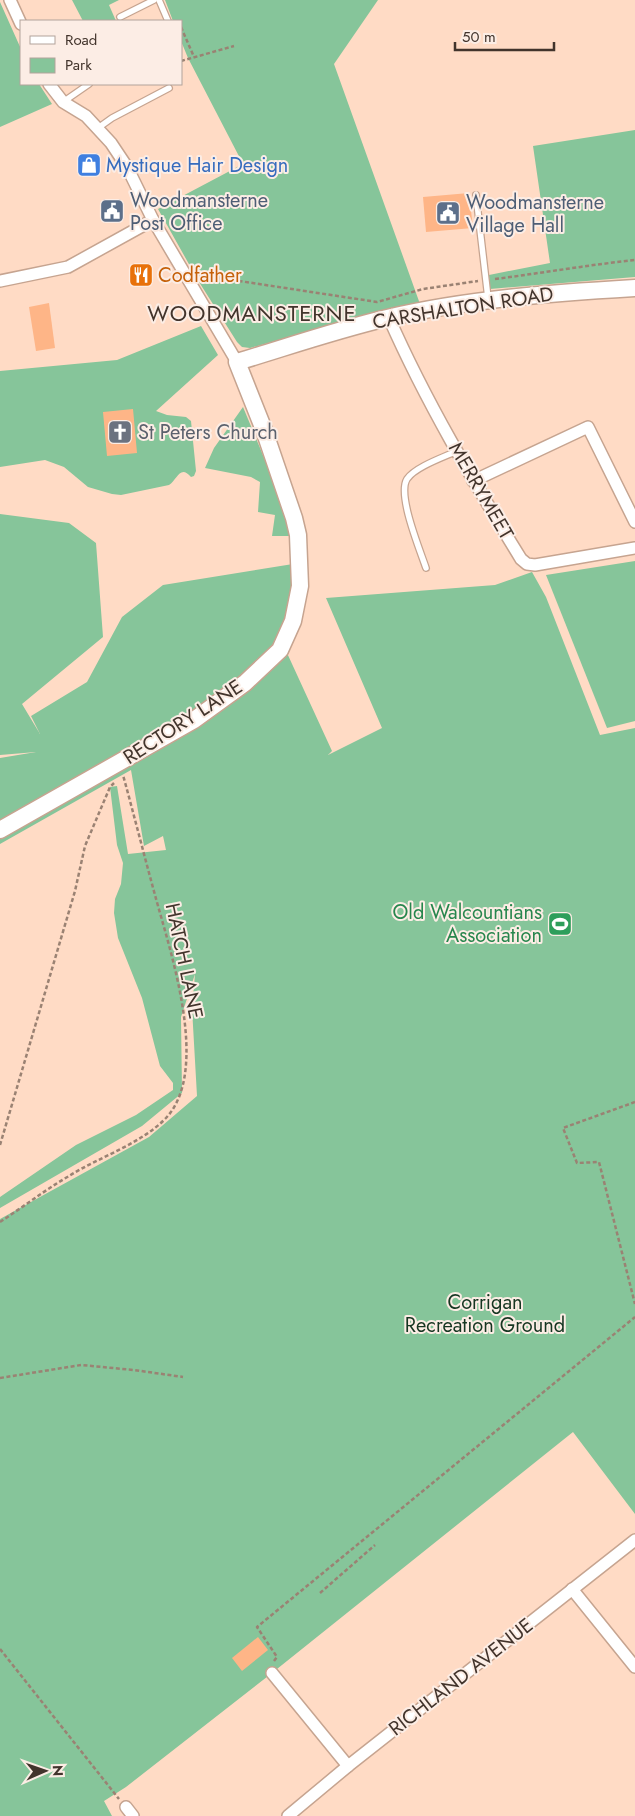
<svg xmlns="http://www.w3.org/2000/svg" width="635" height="1816" font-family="Jost,sans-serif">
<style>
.green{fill:#86c59a}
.building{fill:#feb587}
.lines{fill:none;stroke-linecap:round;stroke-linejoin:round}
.lane-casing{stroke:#c6a490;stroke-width:8}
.street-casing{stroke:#c6a490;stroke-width:14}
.secondary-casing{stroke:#c6a490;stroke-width:19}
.path{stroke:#9a8273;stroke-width:2.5;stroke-dasharray:4 2.5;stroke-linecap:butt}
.lane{stroke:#fff;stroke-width:5.5}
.street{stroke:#fff;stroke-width:11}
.secondary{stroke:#fff;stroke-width:16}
.labels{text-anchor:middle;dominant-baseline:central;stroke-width:4;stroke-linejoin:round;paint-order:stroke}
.shop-label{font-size:20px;fill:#366cbe;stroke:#fcede5;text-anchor:start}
.service-label{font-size:20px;fill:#4e5e75;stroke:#fcede5;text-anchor:start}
.food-label{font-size:20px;fill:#c56008;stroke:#fcede5;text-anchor:start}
.street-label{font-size:20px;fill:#42342c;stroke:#fcede5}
.worship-label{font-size:20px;fill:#5b616d;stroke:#fcede5;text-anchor:start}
.leisure-label{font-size:20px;fill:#27864d;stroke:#fcede5;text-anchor:end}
.park-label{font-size:20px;fill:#153621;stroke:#fcede5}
.quarter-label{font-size:22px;letter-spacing:1px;fill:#42342c;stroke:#fcede5}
</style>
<rect width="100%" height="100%" fill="#ffdbc5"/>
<g class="green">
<path d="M72 0H119L109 5 116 21H83Z"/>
<path d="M165 0H378L334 64 420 304 386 310 250 348 242 347 237 342 199 282 158 209 243 164 188 58 181 41V21H173Z"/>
<path d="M0 2 21 49V84H39L52 104 0 127Z"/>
<path d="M635 130V277L490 289 489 275 550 263 533 146Z"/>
<path d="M201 326 218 355 156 411 167 415 186 417 191 421 196 471 194 476 191 477C180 464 177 480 169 485L121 495 112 494 88 487 64 467 45 460 0 467V371L117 360Z"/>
<path d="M243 407 277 489 292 536H272L275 515 258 512 260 482 251 477 205 468 214 448Z"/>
<path d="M0 514 69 523 96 543 103 637 22 704 40 734 31 716 87 682 122 617 163 585 293 564 287 653 332 751 328 755 382 728 326 598 495 585 532 572 546 597 600 735 635 728V1514L573 1432 272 1673 126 1787 104 1801 112 1816H0V1219L149 1137 197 1096 192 1008 195 974 181 1017 182 1093 142 1126 0 1208V1197L76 1145 136 1115 173 1090V1083L160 1066 142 998 118 938 114 913 115 899 121 884 123 863 117 845 110 787 117 786 128 854 166 850 163 836 144 846 131 770 0 844V758L36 752 0 755Z"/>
<path d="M635 561V721L607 728 546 575Z"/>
</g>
<g class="building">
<path d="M469 193 473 228 426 232 423 197Z"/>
<path d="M49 303 55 348 36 351 29 307Z"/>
<path d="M133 409 137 453 107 456 103 412Z"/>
<path d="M258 1637 268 1650 242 1671 232 1658Z"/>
</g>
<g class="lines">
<defs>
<g id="lane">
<path d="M159 0 168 21"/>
<path d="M120 17 154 0"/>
<path d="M63 102 89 84"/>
<path d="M98 128 112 118 169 88"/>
<path d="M476 195 488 298"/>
<path d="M426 568C420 550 397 495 407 479 415 467 444 457 457 451"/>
</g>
<g id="street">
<path d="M10 0 21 24"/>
<path d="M49 84 63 102 86 116 111 143 127 167 153 220 237 362"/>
<path d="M0 281 68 267 153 220"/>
<path d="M389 318C426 402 473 481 521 559L527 564 535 565 635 548"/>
<path d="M473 481 588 427 635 522"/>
<path d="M572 1589 635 1667"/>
<path d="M272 1673 348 1766"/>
<path d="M126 1807 133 1816"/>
<path d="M288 1816 348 1766 635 1540"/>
</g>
<path id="secondary" d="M0 830 194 720 245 683 280 650 293 621 300 586 298 535 294 518 264 430 237 362C287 347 336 330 387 318 468 299 552 293 635 288"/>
</defs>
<use href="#lane" class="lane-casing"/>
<use href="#street" class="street-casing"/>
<use href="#secondary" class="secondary-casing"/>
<g class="path">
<path d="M181 27 194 57"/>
<path d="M181 61 234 46"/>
<path d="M200 275 377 302 423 289 478 281"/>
<path d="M495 279C542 273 588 265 635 260"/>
<path d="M635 1102 563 1128 577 1163 599 1162 635 1304"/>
<path d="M0 1145 75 891 85 846 110 787 114 783"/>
<path d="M0 1222C23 1207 45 1190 69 1176 99 1157 141 1144 166 1118 211 1070 170 951 155 895 144 855 134 815 123 775"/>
<path d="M0 1378 81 1365 134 1370 183 1377"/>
<path d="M320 1593 375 1545"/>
<path d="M0 1649 119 1799"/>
<path d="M274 1661 277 1657 257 1627 635 1317"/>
</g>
<use href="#lane" class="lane"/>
<use href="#street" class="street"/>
<use href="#secondary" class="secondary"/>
</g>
<defs>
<symbol id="shop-square" viewBox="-11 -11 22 22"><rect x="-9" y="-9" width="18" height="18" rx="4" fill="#3f7fe0" stroke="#fcede5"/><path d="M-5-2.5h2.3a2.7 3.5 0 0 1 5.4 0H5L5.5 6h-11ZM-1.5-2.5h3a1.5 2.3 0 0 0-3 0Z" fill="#fff"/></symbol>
<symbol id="civic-square" viewBox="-11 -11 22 22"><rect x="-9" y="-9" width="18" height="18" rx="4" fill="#5c6f8a" stroke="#fcede5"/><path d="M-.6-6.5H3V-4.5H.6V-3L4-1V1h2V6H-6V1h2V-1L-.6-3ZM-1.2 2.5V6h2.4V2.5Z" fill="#fff"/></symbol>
<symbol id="restaurant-square" viewBox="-11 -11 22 22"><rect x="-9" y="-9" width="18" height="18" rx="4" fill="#e8710a" stroke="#fcede5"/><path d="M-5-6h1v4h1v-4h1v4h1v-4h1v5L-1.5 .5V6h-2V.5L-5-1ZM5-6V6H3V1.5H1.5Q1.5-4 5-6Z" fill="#fff"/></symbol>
<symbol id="church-square" viewBox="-11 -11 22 22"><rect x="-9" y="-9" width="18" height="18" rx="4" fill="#6b7280" stroke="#fcede5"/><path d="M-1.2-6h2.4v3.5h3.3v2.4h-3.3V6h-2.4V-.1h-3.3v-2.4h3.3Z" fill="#fff"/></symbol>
<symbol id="stadium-square" viewBox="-11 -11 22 22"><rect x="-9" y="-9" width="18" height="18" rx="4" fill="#2e9e5b" stroke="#fcede5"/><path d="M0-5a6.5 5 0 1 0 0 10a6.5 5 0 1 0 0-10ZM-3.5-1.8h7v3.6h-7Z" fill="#fff"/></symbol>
</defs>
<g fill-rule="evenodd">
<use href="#shop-square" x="75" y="151" width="28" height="28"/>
<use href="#civic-square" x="98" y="197" width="28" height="28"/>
<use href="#civic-square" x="434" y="199" width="28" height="28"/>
<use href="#restaurant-square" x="127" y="261" width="28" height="28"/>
<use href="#church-square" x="106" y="418" width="28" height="28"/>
<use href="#stadium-square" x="546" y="910" width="28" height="28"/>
</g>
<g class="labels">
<g class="shop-label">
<text x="106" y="165">Mystique Hair Design</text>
</g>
<g class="service-label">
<text x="130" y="200">Woodmansterne<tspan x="130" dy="23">Post Office</tspan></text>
<text x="466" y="202">Woodmansterne<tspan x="466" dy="23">Village Hall</tspan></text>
</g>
<g class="food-label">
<text x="158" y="275">Codfather</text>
</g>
<g class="street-label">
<text transform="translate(463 308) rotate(-9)">CARSHALTON ROAD</text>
<text transform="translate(481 491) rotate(60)">MERRYMEET</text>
<text transform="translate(183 722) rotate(-33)">RECTORY LANE</text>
<text transform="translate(184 961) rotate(78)">HATCH LANE</text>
<text transform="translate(461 1677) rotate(-38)">RICHLAND AVENUE</text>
</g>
<g class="worship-label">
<text x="138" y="432">St Peters Church</text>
</g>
<g class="leisure-label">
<text x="542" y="912">Old Walcountians<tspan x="542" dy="23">Association</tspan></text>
</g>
<g class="park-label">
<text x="485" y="1302">Corrigan<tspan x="485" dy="23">Recreation Ground</tspan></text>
</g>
<g class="quarter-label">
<text x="252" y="313">WOODMANSTERNE</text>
</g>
</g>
<rect x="20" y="20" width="162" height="65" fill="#fcede5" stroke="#b2a39b"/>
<rect x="30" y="36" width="25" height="8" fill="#ffffff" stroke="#b2a39b"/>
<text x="65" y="45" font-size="15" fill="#42342c">Road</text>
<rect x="30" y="58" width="25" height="15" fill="#86c59a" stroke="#b2a39b"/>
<text x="65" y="70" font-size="15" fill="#42342c">Park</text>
<g transform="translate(45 1771) rotate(88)" stroke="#fcede5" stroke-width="4" paint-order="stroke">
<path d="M0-4L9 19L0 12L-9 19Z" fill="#42342c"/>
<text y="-8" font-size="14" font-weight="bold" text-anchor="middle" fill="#42342c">N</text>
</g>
<path d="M455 42v8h99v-8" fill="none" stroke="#42342c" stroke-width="2.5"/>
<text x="462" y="42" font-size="15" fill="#42342c" stroke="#fcede5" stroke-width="4" paint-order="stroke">50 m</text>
</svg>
